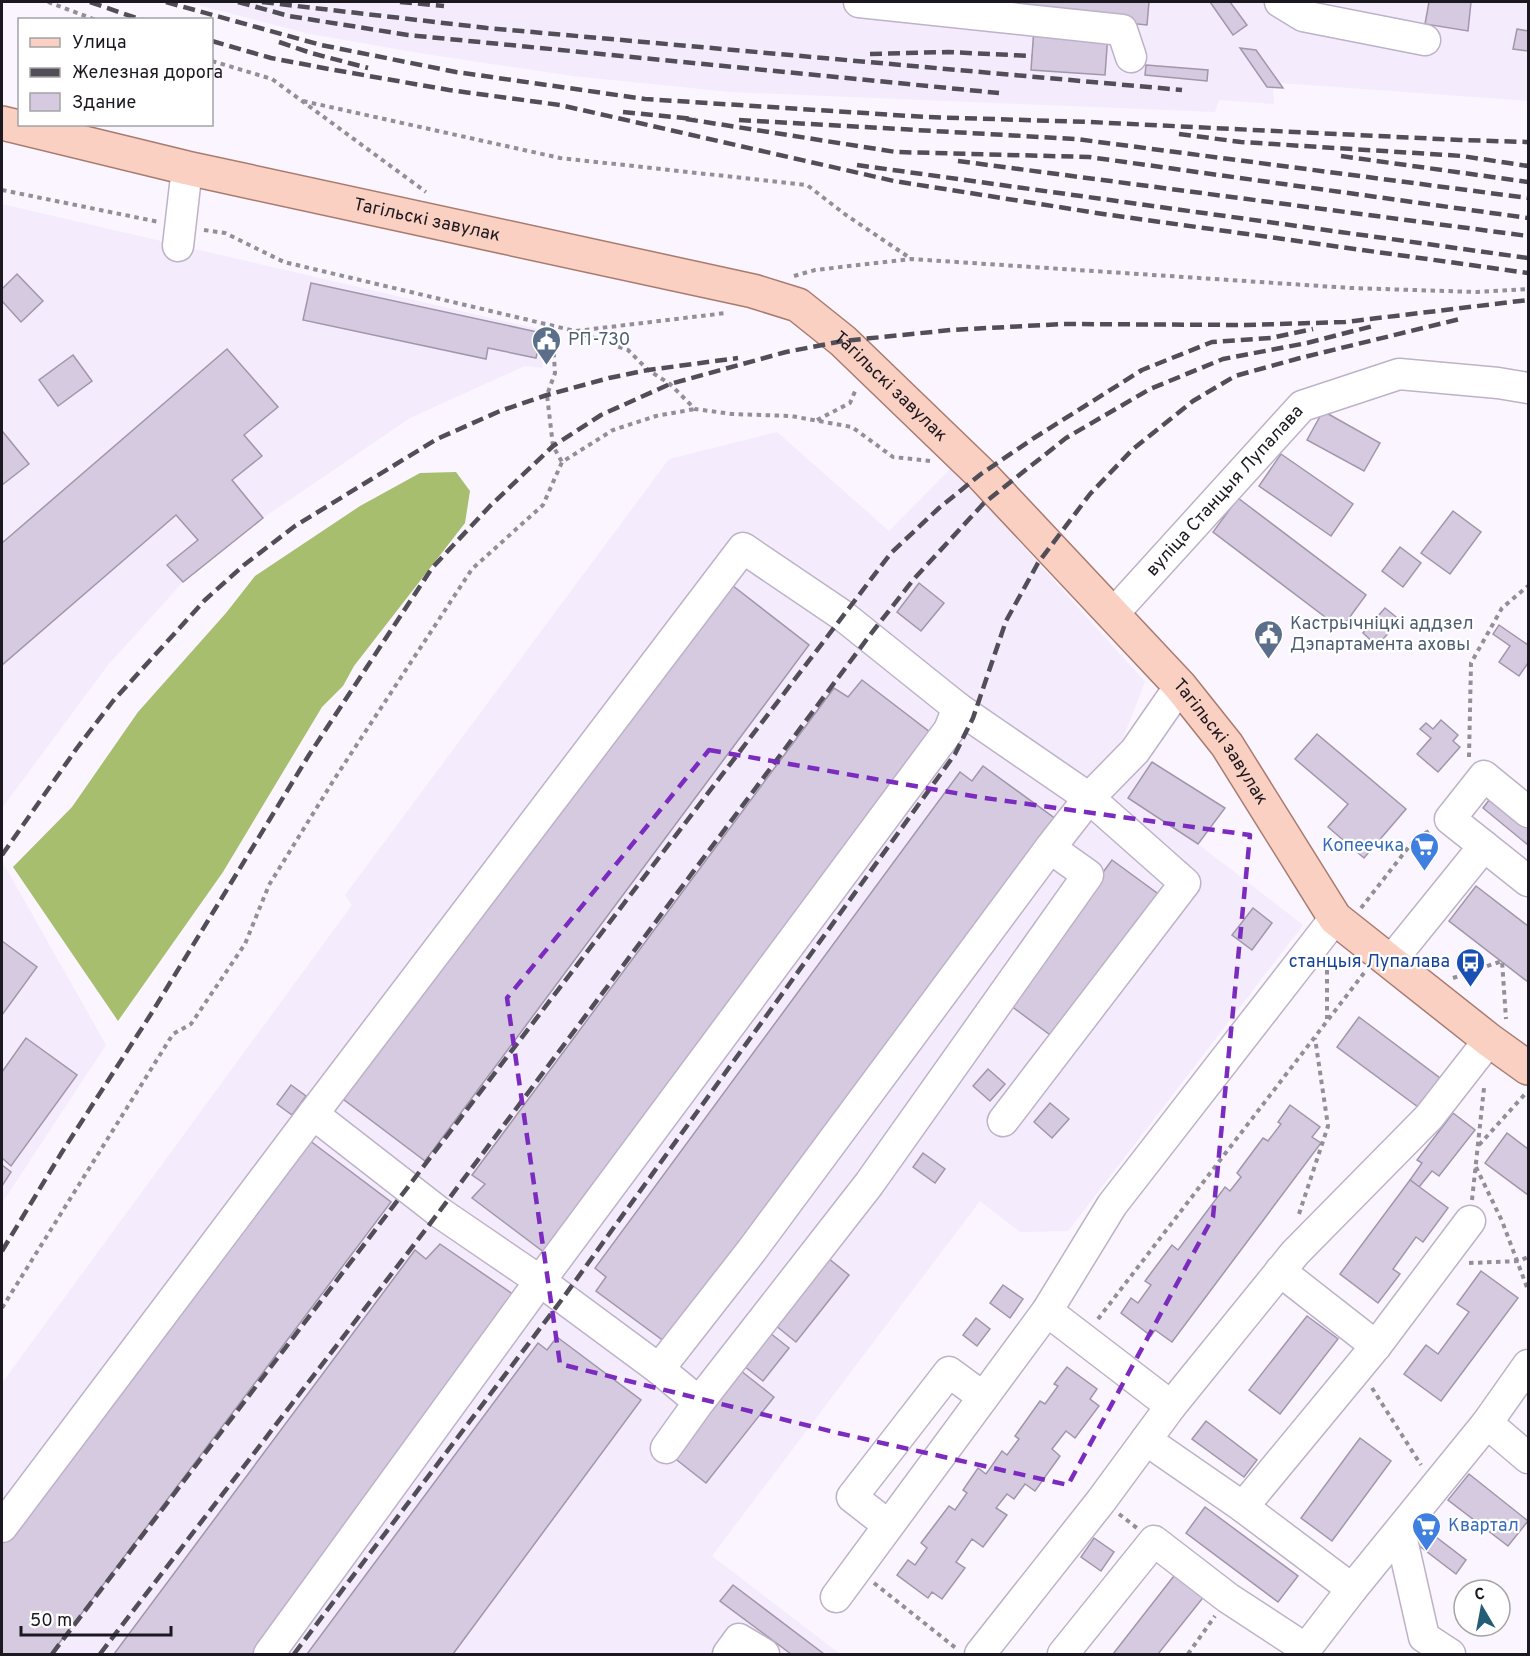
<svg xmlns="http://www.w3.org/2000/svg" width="1530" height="1656" font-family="Overpass,sans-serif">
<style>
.built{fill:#f4ebfd}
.forest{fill:#a7be6f}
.building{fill:#d6cae0;stroke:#a196ab;stroke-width:1.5}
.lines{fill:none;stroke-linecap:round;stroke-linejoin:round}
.minor-casing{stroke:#beb2c8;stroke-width:33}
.major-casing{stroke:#a97b6f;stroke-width:36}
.path{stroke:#938f98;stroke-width:4;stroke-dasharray:4.5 4.5;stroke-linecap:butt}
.minor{stroke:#fff;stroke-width:30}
.major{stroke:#f9d0c2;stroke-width:33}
.rail{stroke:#524e57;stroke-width:4.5;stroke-dasharray:12 6;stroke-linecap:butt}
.marked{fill:none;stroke:#7b2cbf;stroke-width:4.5;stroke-dasharray:12 8;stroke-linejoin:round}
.labels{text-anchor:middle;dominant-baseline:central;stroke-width:4.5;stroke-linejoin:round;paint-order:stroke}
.street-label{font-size:18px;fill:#1c1820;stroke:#fff}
.service-label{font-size:18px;fill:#4e5e75;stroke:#fff;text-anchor:start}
.shop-label{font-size:18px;fill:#366cbe;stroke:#fff;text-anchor:end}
.transit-label{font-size:18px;fill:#164399;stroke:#fff;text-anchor:end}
</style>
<rect width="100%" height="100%" fill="#faf5ff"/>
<g class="built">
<path d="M186 2H1528V101L1280 83 1283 88H1273L1274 104 1219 100 1215 112 730 92 573 76 425 54 310 34Z"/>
<path d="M2 204 547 331 542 368 525 366 410 418 263 518 183 582 108 665 2 808Z"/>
<path d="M777 432 889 531 950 469 984 503 1145 682 1121 743 1225 808 1198 844 1303 925 1068 1231 1020 1232 980 1201 712 1556 840 1654H2V1383L352 905 345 895 669 459Z"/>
<path d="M2 861 106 1045 2 1203Z"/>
</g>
<path class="forest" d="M456 472 470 491 465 523 354 666 343 686 322 707 223 872 118 1021 13 867 72 807 138 712 226 613 255 576 360 506 420 473Z"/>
<g class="building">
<path d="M909 2H1149L1147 25Z"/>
<path d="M1210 2H1230L1247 25 1233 35Z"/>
<path d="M1429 2H1471L1468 31 1425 24Z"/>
<path d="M1034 28 1108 34 1105 75 1031 70Z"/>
<path d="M1517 29 1528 31V51L1513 49Z"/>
<path d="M1240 48 1256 50 1283 88 1267 87Z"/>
<path d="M1146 65 1208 70 1207 81 1145 75Z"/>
<path d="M17 274 43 301 21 322 2 301V289Z"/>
<path d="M311 283 542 333 536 358 488 348 486 359 303 320Z"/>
<path d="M227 349 278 407 244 435 262 456 232 480 263 518 183 582 167 565 198 540 176 515 2 665V543Z"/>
<path d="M73 355 92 381 58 406 39 380Z"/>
<path d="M1323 411 1380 443 1364 471 1307 440Z"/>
<path d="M3 432 29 464 2 485V433Z"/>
<path d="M1281 454 1353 504 1331 536 1259 486Z"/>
<path d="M1238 498 1366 595 1341 629 1213 532Z"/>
<path d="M1453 511 1481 532 1450 574 1421 553Z"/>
<path d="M1400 547 1421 563 1403 587 1382 571Z"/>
<path d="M728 582 809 645 425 1161 343 1099Z"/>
<path d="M919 583 944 603 921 631 897 612Z"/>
<path d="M1385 608 1400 620 1377 646 1363 633Z"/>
<path d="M1499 625 1528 645V663L1519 676 1499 662 1510 646 1493 634Z"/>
<path d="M862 680 935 736 549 1256 472 1198 485 1184 472 1175 834 688 848 697Z"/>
<path d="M1441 720 1458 735 1453 741 1460 747 1438 772 1417 754 1431 738 1420 729 1426 723 1433 729Z"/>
<path d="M1317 734 1406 809 1364 858 1328 827 1348 804 1295 759Z"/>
<path d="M1152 762 1225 808 1198 844 1128 798Z"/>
<path d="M983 766 1060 822 672 1347 596 1291 606 1277 595 1268 960 772 972 781Z"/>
<path d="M1496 791 1528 817V845L1483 808Z"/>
<path d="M1112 860 1161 896 1057 1040 1007 1003Z"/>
<path d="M1476 886 1528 926V982L1449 921Z"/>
<path d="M1253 908 1272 923 1252 950 1232 935Z"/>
<path d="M2 941 37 967 2 1015Z"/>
<path d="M1359 1017 1440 1078 1418 1107 1337 1047Z"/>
<path d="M26 1038 77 1075 11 1166 2 1158V1072Z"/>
<path d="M988 1069 1005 1084 990 1101 973 1086Z"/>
<path d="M291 1085 306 1096 292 1115 277 1104Z"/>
<path d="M1050 1103 1069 1119 1052 1138 1034 1122Z"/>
<path d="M1290 1105 1320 1127 1312 1137 1321 1143 1172 1342 1155 1330 1151 1336 1121 1313 1131 1298 1138 1303 1151 1285 1145 1281 1172 1245 1178 1250 1225 1187 1230 1191 1241 1177 1237 1173 1263 1138 1268 1141 1281 1124 1278 1122Z"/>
<path d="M1453 1113 1475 1130 1439 1176 1432 1171 1419 1187 1410 1180 1422 1163 1417 1160Z"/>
<path d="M1507 1133 1528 1149V1195L1485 1163Z"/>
<path d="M305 1137 391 1202 51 1654H2V1543Z"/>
<path d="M923 1153 945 1169 935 1183 913 1167Z"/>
<path d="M2 1165 11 1172 2 1186Z"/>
<path d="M1410 1180 1448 1208 1423 1242 1416 1237 1393 1269 1400 1274 1378 1303 1340 1274Z"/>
<path d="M440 1244 517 1297 253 1654H114L415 1250 426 1259Z"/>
<path d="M823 1254 849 1275 796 1342 770 1321Z"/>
<path d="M1481 1271 1518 1298 1441 1401 1404 1374 1426 1345 1438 1354 1469 1312 1457 1304Z"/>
<path d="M1003 1285 1023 1299 1010 1318 990 1303Z"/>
<path d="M1307 1316 1338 1339 1280 1414 1249 1390Z"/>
<path d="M976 1318 990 1329 977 1346 963 1335Z"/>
<path d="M770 1333 789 1348 763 1381 744 1366Z"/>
<path d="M557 1337 641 1400 453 1654H307L538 1343 547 1350Z"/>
<path d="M736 1367 774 1397 706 1483 668 1453Z"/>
<path d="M1067 1367 1097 1389 1090 1399 1099 1406 1075 1438 1066 1431 1052 1449 1060 1456 1035 1491 1025 1484 1014 1499 1007 1494 996 1508 1007 1515 983 1547 972 1539 956 1562 965 1568 942 1599 932 1592 928 1598 897 1575 908 1560 915 1565 927 1548 921 1543 949 1506 955 1510 967 1493 963 1490 978 1468 986 1474 1002 1451 1007 1455 1019 1439 1015 1436 1040 1401 1045 1404 1058 1386 1054 1384Z"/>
<path d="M1206 1421 1257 1460 1244 1477 1192 1439Z"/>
<path d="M1360 1438 1391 1461 1332 1541 1301 1518Z"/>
<path d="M1469 1474 1528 1521 1508 1546 1448 1500Z"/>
<path d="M1205 1507 1298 1576 1278 1602 1186 1533Z"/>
<path d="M1423 1527 1466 1560 1456 1574 1413 1541Z"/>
<path d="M1094 1538 1114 1552 1101 1571 1081 1557Z"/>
<path d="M1177 1572 1206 1594 1158 1654H1113Z"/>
<path d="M1481 1582 1490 1590H1474Z"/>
<path d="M733 1585 824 1654H791L720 1601Z"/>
</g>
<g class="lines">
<defs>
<g id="minor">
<path d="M859 2 1122 30 1131 57"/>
<path d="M1280 2 1303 16 1425 40"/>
<path d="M178 246 187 168"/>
<path id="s1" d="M1114 613 1302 406 1399 374 1498 383 1528 388"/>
<path d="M1484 846 1450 819 1484 776 1528 812"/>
<path d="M1050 848 1089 798 1135 751 1180 686"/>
<path d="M1391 961 1484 846 1528 881"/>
<path d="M1280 1271 1376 1346"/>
<path d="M1047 1311 1171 1406"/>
<path d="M659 1369 540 1281 439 1212 313 1114 743 548 842 615 958 708 1089 798 1185 883 1003 1121"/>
<path d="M1487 1423 1528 1458"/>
<path d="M1146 1440 1243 1507 1352 1589"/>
<path d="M666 1448 699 1402 869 1184 1088 875 1050 848 752 1250 659 1369 699 1402"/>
<path d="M1243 1507 1376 1346 1470 1221"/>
<path d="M888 1525 852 1497 949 1372 983 1397"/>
<path d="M2 1527 313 1114"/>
<path d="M1400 1531 1424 1637 1450 1654"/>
<path d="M836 1597 1047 1311 1112 1205 1335 918"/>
<path d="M269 1654 540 1281 949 730 958 708"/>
<path d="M728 1654 739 1639 764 1654"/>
<path d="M980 1654 1101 1501 1171 1406 1295 1253 1429 1117 1489 1040"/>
<path d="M1063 1654 1154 1541 1228 1598 1306 1649"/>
<path d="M1302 1654 1352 1589 1487 1423 1528 1365"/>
</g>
<g id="major">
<path id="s2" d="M2 123 187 168 753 291 798 305 843 341 981 474 1180 686 1227 745 1335 918 1489 1040 1528 1068"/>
</g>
</defs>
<use href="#minor" class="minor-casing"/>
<use href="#major" class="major-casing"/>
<g class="path">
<path d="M48 2 96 20"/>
<path d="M212 61 272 79 426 192"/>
<path d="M303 101 560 158 807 185 846 215 910 258"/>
<path d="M2 190 159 222"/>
<path d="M204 230 225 233 284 262 575 331 628 350 648 370 670 384 695 409 732 414 791 416 852 427 893 457 930 461"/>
<path d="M794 276 815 270 911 259 1351 288 1477 292 1528 289"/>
<path d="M552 326 555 373 547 395 553 446 562 462"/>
<path d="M576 331 726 313"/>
<path d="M817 420 850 403 856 389"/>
<path d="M1469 757 1471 663 1502 608 1528 586"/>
<path d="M1361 908 1415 839 1429 831"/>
<path d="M1327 970V1019"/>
<path d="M1453 978 1502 961 1506 1019"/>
<path d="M1479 1145 1526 1093"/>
<path d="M1476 1167 1502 1221 1528 1290"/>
<path d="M1472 1200 1484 1088"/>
<path d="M1299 1214 1328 1126 1315 1038"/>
<path d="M1469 1263 1519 1261 1528 1257"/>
<path d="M2 1308 173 1034 191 1024 245 944 269 885 335 778 472 569 543 505 562 462 613 430 656 416 695 409"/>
<path d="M1098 1319 1364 973"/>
<path d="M1372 1388 1421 1465"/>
<path d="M1119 1514 1137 1528"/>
<path d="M874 1583 957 1649"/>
<path d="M1188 1654 1215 1616"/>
</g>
<use href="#minor" class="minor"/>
<use href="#major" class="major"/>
<g class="rail">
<path d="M90 2 142 20"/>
<path d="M166 2 321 45 456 72 645 99 926 117 1090 122 1460 140 1528 142"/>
<path d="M238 2 289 16 408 35 999 93"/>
<path d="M262 2 487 28 1182 90"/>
<path d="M400 2 444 6"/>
<path d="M212 41 271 58 329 69 449 90 560 105 894 181 1103 214 1528 273"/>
<path d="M279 42 311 53 368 68"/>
<path d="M870 54 948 52 1032 56"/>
<path d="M623 112 695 119"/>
<path d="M686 119 896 152 1089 157 1528 218"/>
<path d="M739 120 1076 139 1528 198"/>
<path d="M1179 134 1241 142 1462 156 1528 166"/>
<path d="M1341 156 1528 182"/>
<path d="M958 161 1528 236"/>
<path d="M857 165 1528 258"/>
<path d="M2 855 77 748 113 701 205 600 244 565 295 526 437 439 500 411 547 395 609 378 648 370 738 358"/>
<path d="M2 1251 62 1152 151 1014 309 755 432 568 490 506 553 446 601 415 670 384 786 352 843 341 951 330 1063 324 1246 325 1345 322 1528 300"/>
<path d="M52 1654 891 553 939 508 981 474 1034 438 1142 370 1212 342 1271 338 1313 329"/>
<path d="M100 1654 439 1212 870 635 913 580 984 503 1066 438 1150 389 1223 359 1307 343 1373 326"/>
<path d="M294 1654 563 1298 955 754 973 718 1006 621 1038 563 1090 494 1133 449 1193 401 1235 376 1300 358 1460 319"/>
</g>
</g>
<path class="marked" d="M709 750 978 797 1250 835 1213 1217 1068 1485 838 1433 560 1364 507 998Z"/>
<defs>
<symbol id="civic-pin" viewBox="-11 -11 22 30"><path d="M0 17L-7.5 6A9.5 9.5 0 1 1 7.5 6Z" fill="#5c6f8a" stroke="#fff"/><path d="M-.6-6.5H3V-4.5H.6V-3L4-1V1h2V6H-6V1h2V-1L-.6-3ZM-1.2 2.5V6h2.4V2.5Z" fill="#fff"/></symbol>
<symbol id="supermarket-pin" viewBox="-11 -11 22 30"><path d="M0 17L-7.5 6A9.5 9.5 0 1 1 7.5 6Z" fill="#3f7fe0" stroke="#fff"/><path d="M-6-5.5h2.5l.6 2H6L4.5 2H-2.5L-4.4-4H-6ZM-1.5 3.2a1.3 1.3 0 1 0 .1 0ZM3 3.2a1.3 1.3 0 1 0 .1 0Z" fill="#fff"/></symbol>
<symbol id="bus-pin" viewBox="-11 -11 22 30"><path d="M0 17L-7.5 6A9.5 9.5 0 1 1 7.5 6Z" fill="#1a4fb4" stroke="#fff"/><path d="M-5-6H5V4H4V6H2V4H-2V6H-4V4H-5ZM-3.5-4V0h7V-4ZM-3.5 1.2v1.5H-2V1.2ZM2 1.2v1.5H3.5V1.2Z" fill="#fff"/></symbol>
</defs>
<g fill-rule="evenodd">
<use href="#civic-pin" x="530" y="324" width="33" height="45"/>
<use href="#civic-pin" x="1252" y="618" width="33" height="45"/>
<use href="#supermarket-pin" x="1408" y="830" width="33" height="45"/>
<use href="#bus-pin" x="1454" y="946" width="33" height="45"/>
<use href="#supermarket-pin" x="1410" y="1510" width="33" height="45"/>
</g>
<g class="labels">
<g class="street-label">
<text stroke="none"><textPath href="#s2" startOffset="436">Тагільскі завулак</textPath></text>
<text stroke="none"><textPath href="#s2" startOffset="940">Тагільскі завулак</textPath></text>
<text stroke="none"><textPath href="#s1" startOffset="165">вуліца Станцыя Лупалава</textPath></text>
<text stroke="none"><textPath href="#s2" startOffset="1426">Тагільскі завулак</textPath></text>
</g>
<g class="service-label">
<text x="568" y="340">РП-730</text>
<text x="1290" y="624">Кастрычніцкі аддзел<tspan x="1290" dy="21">Дэпартамента аховы</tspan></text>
</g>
<g class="shop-label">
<text x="1404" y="846">Копеечка</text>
<text x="1448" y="1526" text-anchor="start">Квартал</text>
</g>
<g class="transit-label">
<text x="1450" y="962">станцыя Лупалава</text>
</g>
</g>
<rect width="1530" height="1656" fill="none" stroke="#1c1820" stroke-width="6"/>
<rect x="18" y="18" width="195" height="108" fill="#ffffff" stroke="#a4a3a6" stroke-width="1.5"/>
<rect x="30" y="38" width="30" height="9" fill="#f9d0c2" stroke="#a4a3a6" stroke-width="1.5"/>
<text x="72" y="48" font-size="18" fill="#1c1820">Улица</text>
<rect x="30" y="68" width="30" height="9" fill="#524e57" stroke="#a4a3a6" stroke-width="1.5"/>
<text x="72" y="78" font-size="18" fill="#1c1820">Железная дорога</text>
<rect x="30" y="93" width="30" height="18" fill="#d6cae0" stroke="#a4a3a6" stroke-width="1.5"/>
<text x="72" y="108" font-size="18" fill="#1c1820">Здание</text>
<g transform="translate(1482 1608) rotate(350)"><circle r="28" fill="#ffffff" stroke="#a4a3a6" stroke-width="1.5"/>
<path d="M0-4.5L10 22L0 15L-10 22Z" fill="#235d76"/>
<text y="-9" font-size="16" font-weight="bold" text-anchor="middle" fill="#1c1820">С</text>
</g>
<path d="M21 1626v9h150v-9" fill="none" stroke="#1c1820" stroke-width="3"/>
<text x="30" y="1626" font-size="18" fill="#1c1820" stroke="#ffffff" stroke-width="4.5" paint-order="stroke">50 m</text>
</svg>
